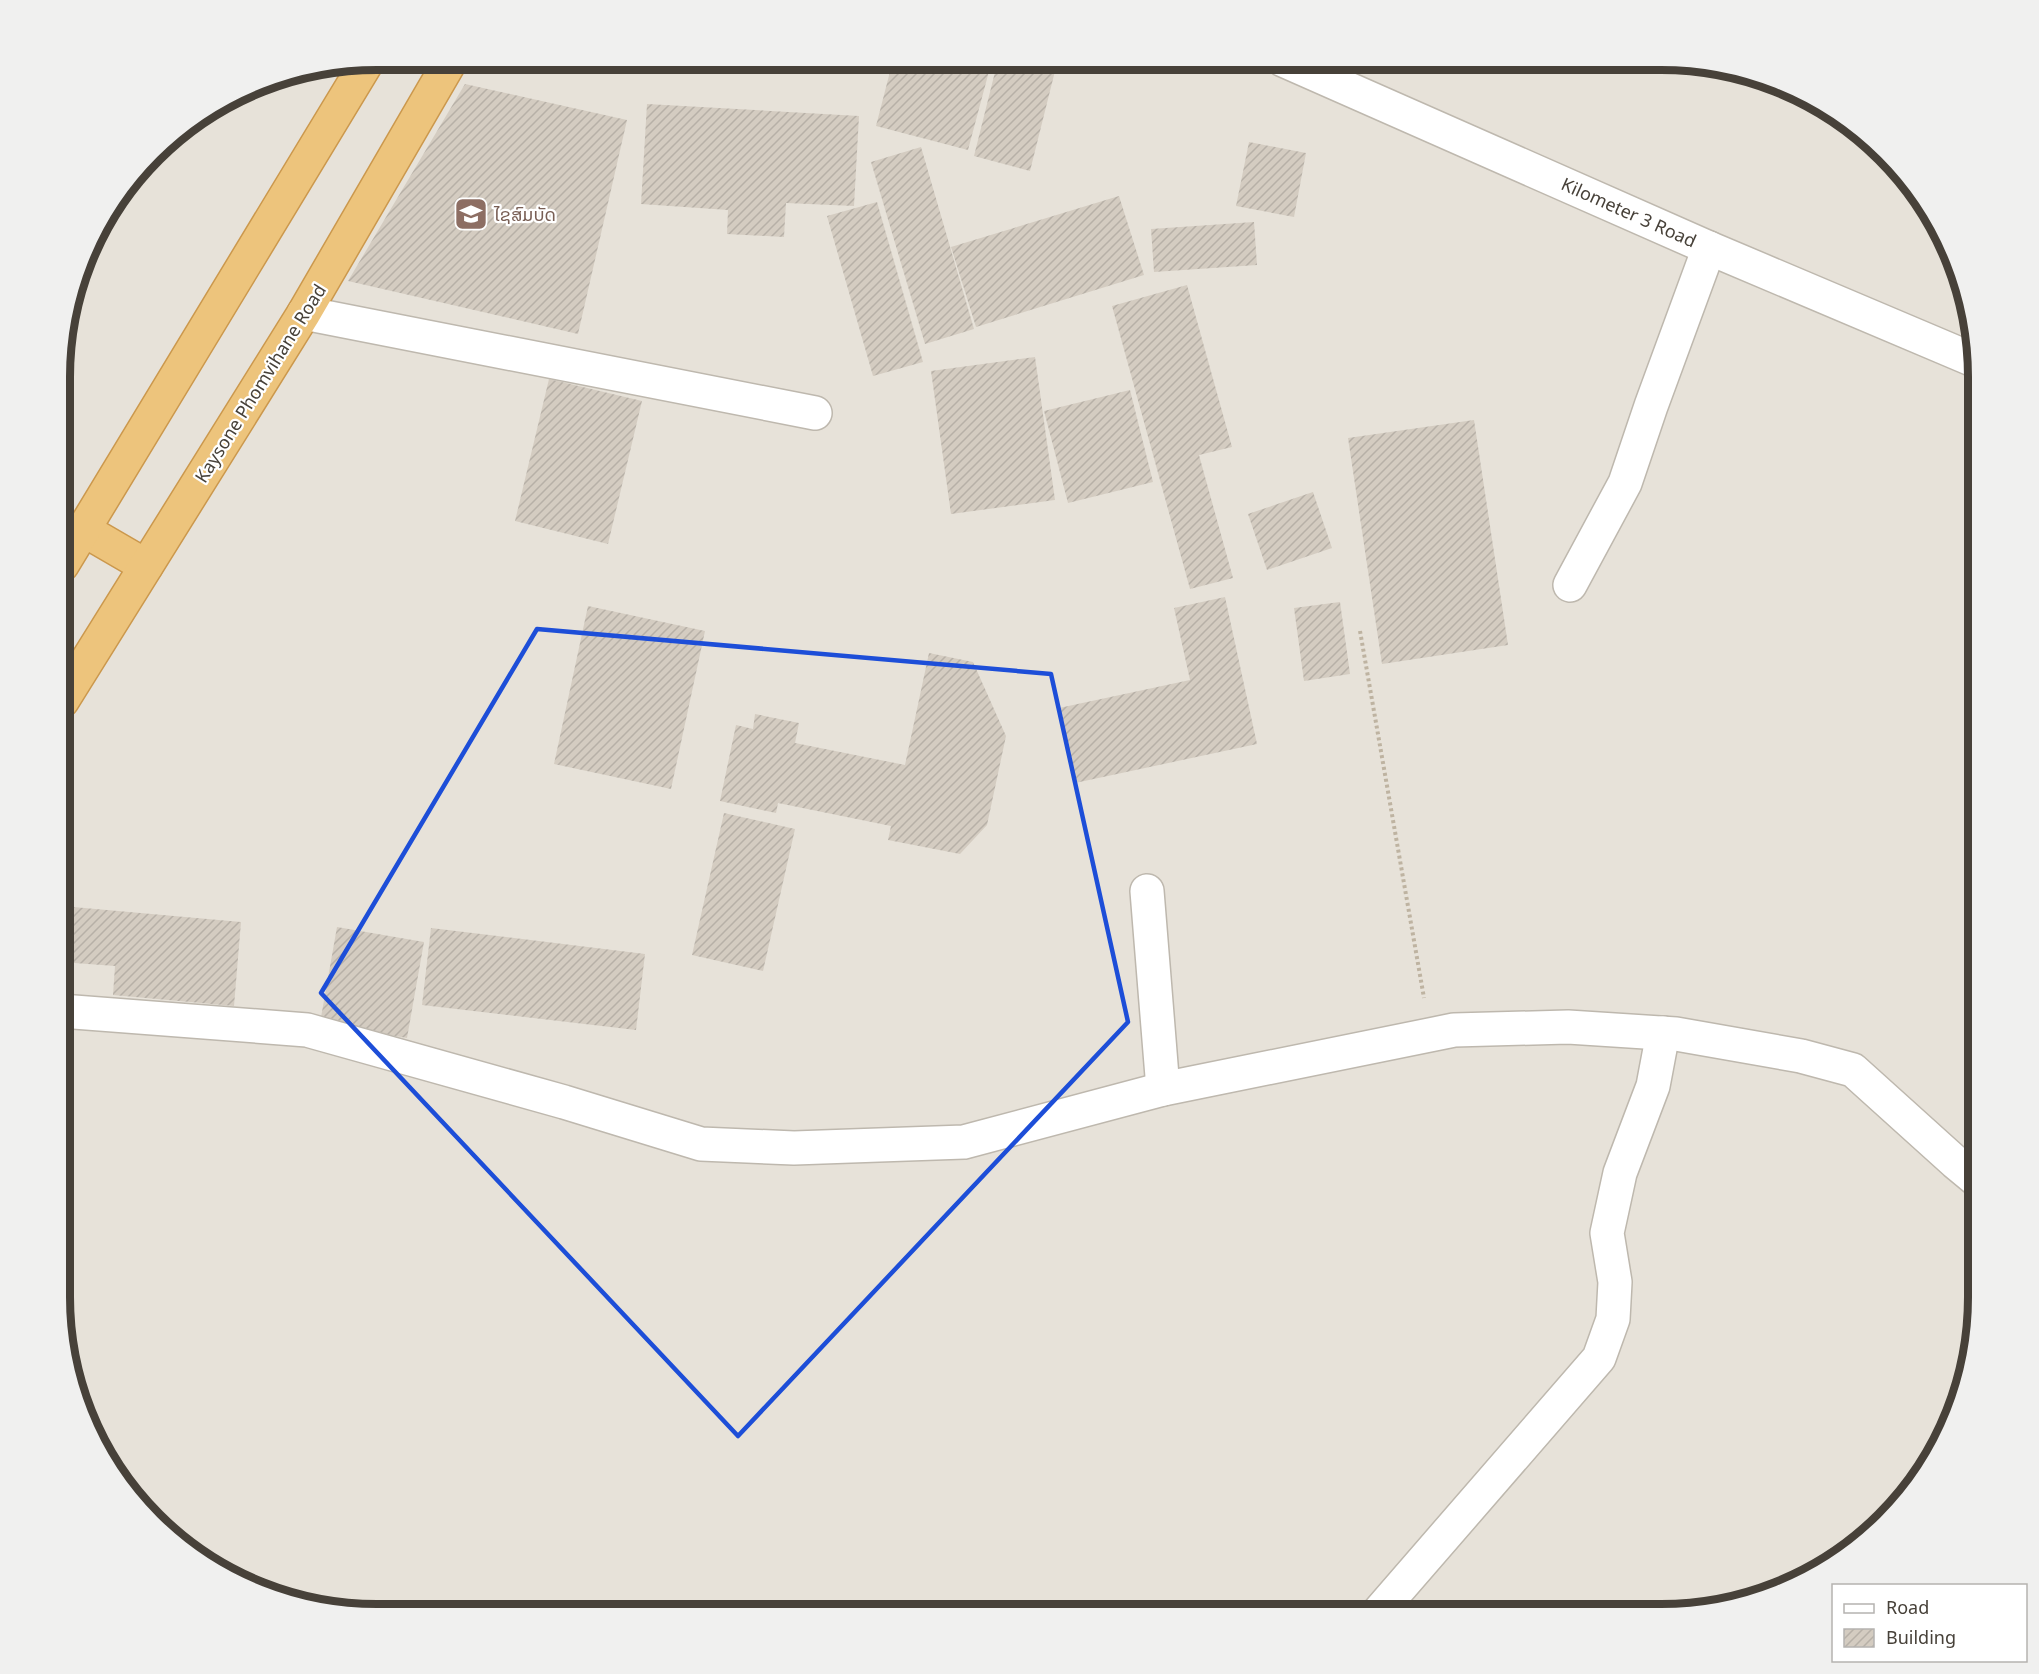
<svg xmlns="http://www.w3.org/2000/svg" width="2039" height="1674" font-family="'Noto Sans','Noto Sans Lao',sans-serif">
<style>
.residential{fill:#e7e2d9}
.building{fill:url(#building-hatch)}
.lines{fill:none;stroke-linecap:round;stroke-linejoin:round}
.minor-casing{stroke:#beb8ae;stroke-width:36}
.highway-casing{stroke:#cb984d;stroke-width:36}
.path{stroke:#beb3a1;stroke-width:4;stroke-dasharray:3 3;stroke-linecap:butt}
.minor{stroke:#fff;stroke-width:33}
.highway{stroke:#edc47c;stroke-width:33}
.marked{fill:none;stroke:#1d4ed8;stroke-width:4.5;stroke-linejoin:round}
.labels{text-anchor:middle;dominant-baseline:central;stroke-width:4.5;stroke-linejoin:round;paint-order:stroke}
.street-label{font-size:18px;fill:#474139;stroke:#fff}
.education-label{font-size:18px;fill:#785e54;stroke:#fff;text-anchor:start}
.rim{fill:none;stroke:#474139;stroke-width:8}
</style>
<defs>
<pattern id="building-hatch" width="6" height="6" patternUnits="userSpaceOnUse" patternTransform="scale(1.5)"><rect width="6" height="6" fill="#d4ccc1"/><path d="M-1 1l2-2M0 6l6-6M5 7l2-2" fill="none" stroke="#b7b0a7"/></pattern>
</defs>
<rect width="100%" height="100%" fill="#f3f0eb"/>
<path class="residential" d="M377 60 1682 61 1784 84 1886 153 1955 255 1979 377 1978 1318 1955 1419 1886 1521 1784 1590 1662 1614 357 1613 255 1590 153 1521 93 1437 61 1318 63 335 102 219 168 138 275 77Z"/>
<g class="building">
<path d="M893 60H992L968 150 876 126Z"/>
<path d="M998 60H1085L1083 69 1057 63 1030 171 974 156Z"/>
<path d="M465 84 627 120 578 334 348 281Z"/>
<path d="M647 104 859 116 854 206 786 203 784 237 727 234 728 210 641 204Z"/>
<path d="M1249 142 1306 153 1294 217 1236 206Z"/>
<path d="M921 147 974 329 925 344 871 162Z"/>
<path d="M1119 196 1144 275 976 327 951 247Z"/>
<path d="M877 202 923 362 873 376 827 216Z"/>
<path d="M1254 222 1257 265 1154 272 1151 229Z"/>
<path d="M1187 285 1232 447 1199 455 1233 578 1190 589 1112 306Z"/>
<path d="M1035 357 1055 500 951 514 931 371Z"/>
<path d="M549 379 642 401 608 544 515 521Z"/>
<path d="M1130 390 1153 482 1068 503 1044 411Z"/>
<path d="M1474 420 1508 645 1382 664 1348 438Z"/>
<path d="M1313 492 1332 548 1267 570 1248 514Z"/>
<path d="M1225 597 1257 744 1075 783 1059 708 1190 680 1174 608Z"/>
<path d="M1340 602 1350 674 1304 681 1294 608Z"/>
<path d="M588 606 705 631 671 789 554 764Z"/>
<path d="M929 653 973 662 1006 736 987 825 960 854 888 840 891 826 778 803 776 813 720 801 736 725 753 729 755 714 799 723 795 743 905 765Z"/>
<path d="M724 813 795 829 763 971 692 955Z"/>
<path d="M62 906 241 922 234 1006 113 995 115 966 61 962Z"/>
<path d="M337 927 424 942 407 1038 320 1023Z"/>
<path d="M431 928 645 954 636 1030 422 1005Z"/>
</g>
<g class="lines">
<defs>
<g id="minor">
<path d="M1283 60 1709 248 1976 361"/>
<path d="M304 313 815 413"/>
<path d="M1570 585 1625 483 1651 406 1709 248"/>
<path d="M1147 891 1163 1089"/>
<path d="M61 1011 307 1030 564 1102 701 1144 794 1148 964 1142 1163 1089 1454 1030 1568 1027 1676 1034 1801 1056 1853 1070 1955 1162 1978 1181"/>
<path d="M1377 1614 1599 1358 1613 1319 1615 1282 1607 1233 1620 1173 1653 1086 1663 1033"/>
</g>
<g id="highway">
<path d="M84 530 146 566"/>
<path d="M62 565 367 62"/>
<path d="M62 701 304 313 451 60"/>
</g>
</defs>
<use href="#minor" class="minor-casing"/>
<use href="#highway" class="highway-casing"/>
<path class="path" d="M1360 631 1424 998"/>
<use href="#minor" class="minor"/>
<use href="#highway" class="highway"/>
</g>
<path class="marked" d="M537 629 1051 674 1128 1022 738 1436 321 993Z"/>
<defs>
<symbol id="school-square" viewBox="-11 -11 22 22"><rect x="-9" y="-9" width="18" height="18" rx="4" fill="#8d6e63" stroke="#fff"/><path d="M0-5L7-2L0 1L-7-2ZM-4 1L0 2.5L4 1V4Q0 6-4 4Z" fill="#fff"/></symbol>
</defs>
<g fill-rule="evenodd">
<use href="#school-square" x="452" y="195" width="38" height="38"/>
</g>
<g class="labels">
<g class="street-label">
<text transform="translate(1629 212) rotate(24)">Kilometer 3 Road</text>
<text transform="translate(260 383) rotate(-58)">Kaysone Phomvihane Road</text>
</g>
<g class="education-label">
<text x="494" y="214">ໄຊສົມບັດ</text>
</g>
</g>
<path d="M0 0H2039V1674H0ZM377 70H1661A307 307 0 0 1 1968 377V1297A307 307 0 0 1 1661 1604H377A307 307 0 0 1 70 1297V377A307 307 0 0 1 377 70Z" fill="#f0f0ef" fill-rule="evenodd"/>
<path class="rim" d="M377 70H1661A307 307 0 0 1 1968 377V1297A307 307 0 0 1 1661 1604H377A307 307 0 0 1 70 1297V377A307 307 0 0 1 377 70Z"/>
<rect x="1832" y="1584" width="195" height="78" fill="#ffffff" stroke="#b5b3b0" stroke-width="1.5"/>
<rect x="1844" y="1604" width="30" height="9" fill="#ffffff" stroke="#b5b3b0" stroke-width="1.5"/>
<text x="1886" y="1614" font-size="18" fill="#474139">Road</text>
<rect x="1844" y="1629" width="30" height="18" fill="url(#building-hatch)" stroke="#b5b3b0" stroke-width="1.5"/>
<text x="1886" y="1644" font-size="18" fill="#474139">Building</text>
</svg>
